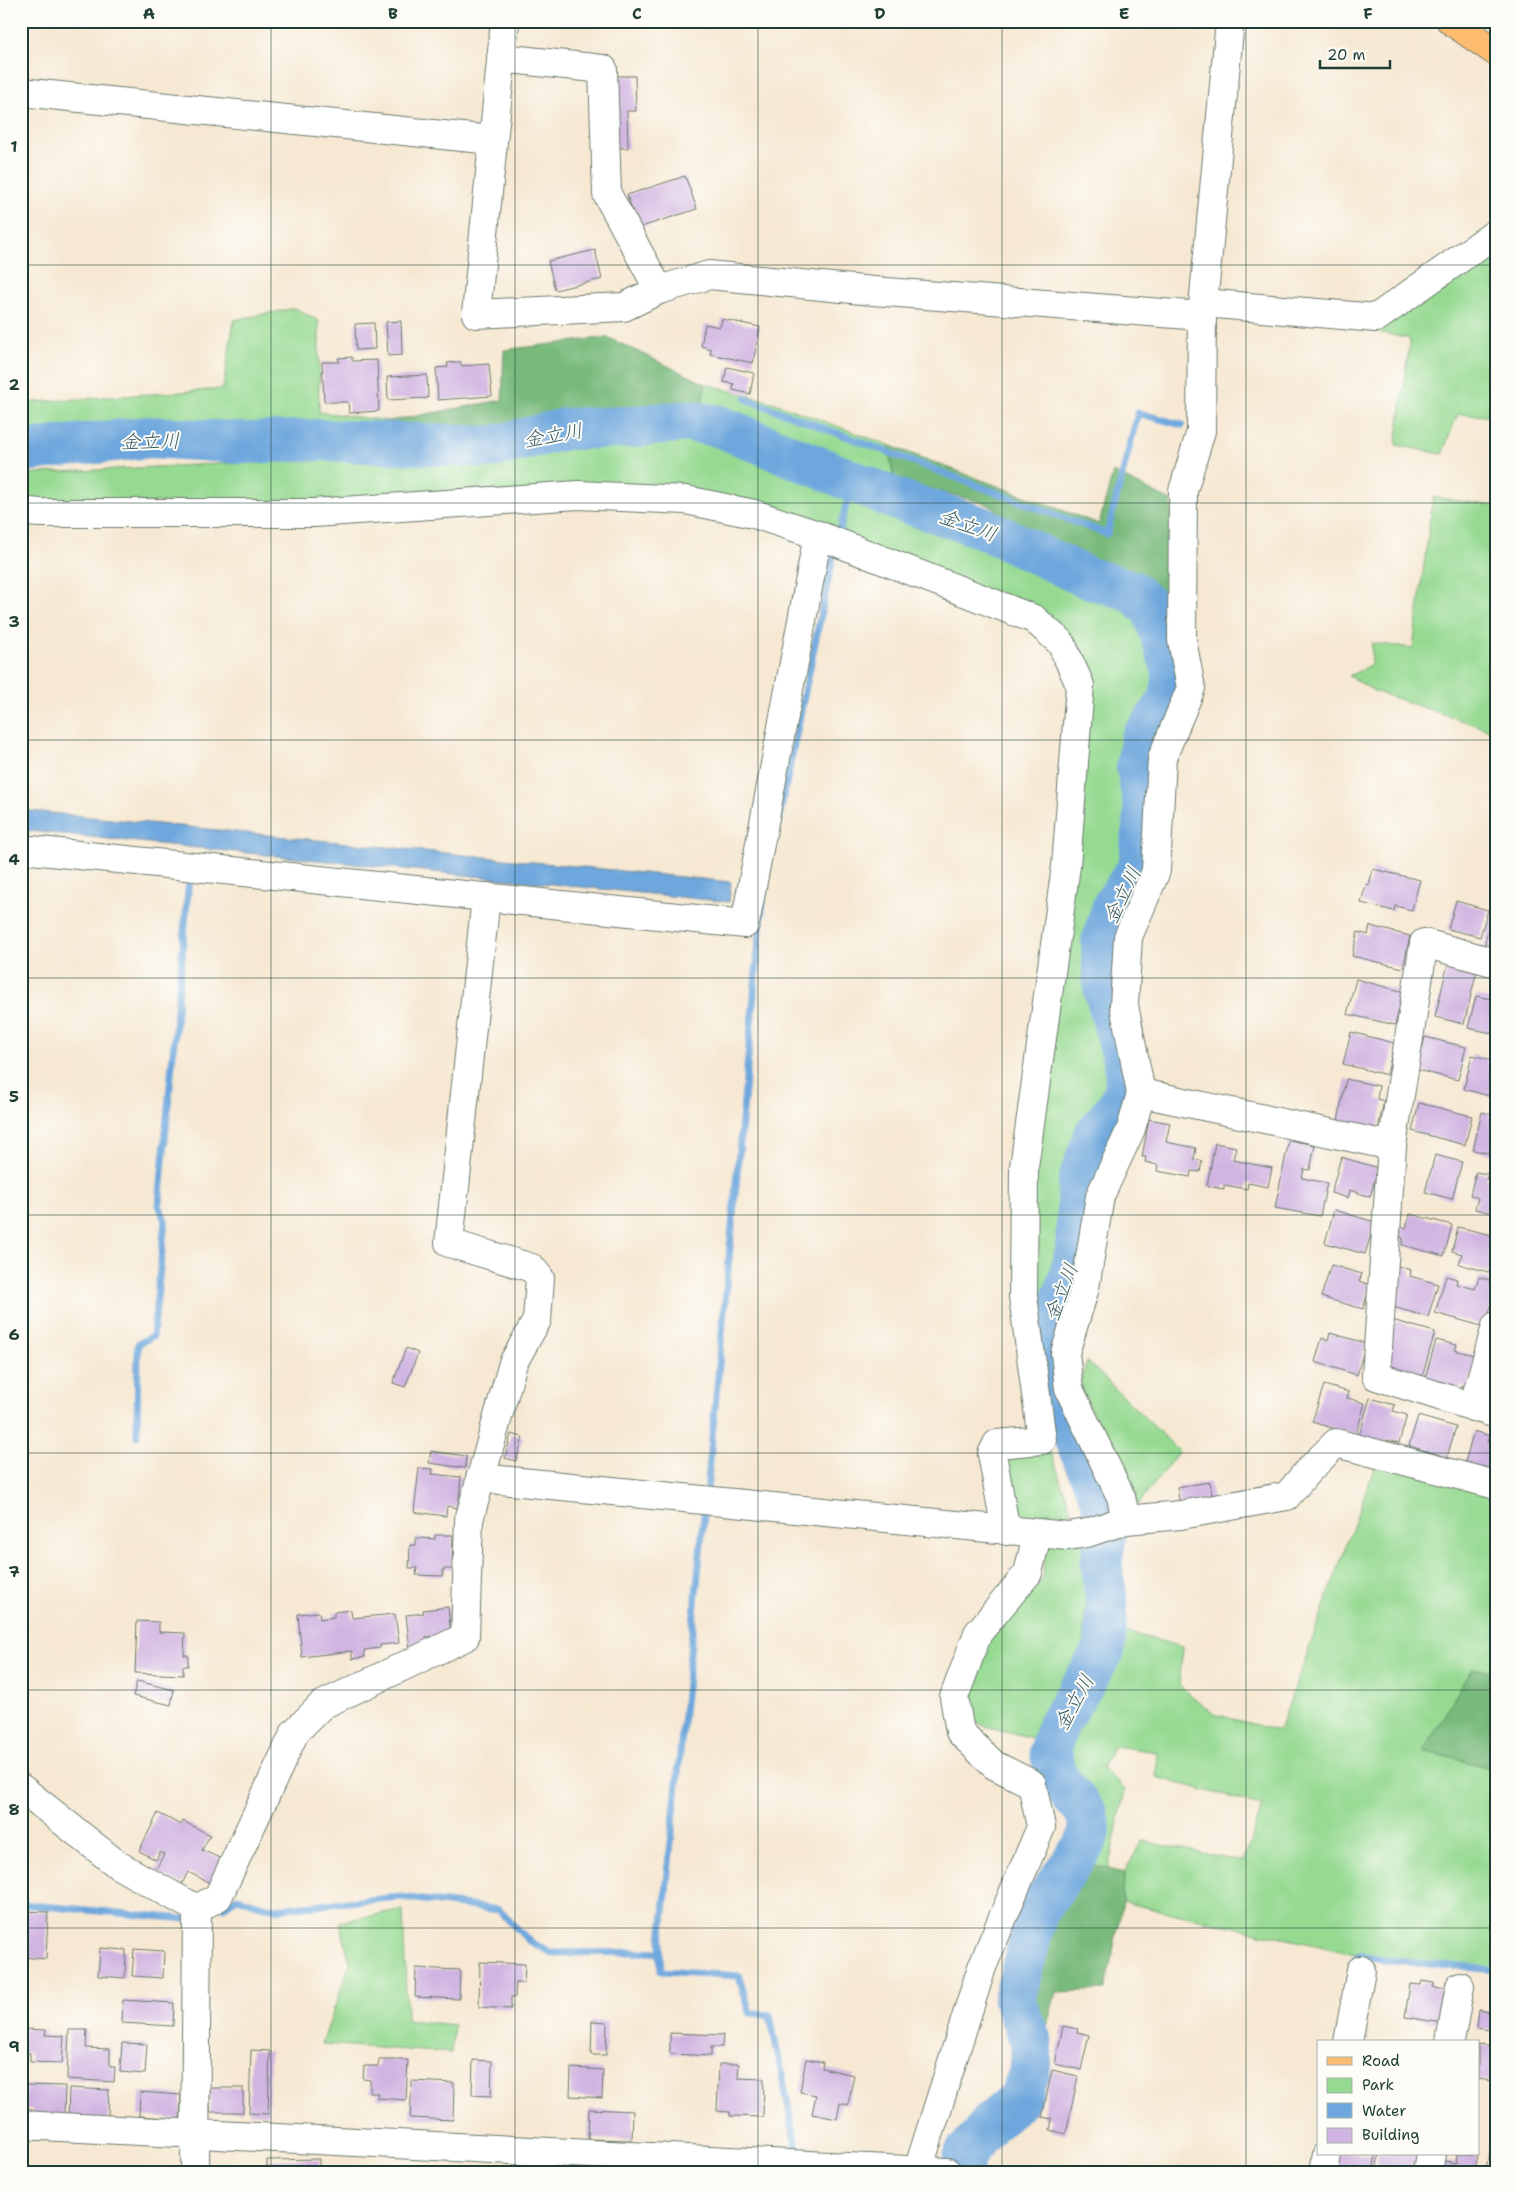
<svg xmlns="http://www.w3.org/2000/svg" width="1517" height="2193" font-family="'Shantell Sans','Klee One',sans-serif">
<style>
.green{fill:#96da92;stroke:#5a8c63}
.forest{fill:#78ba7c;stroke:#4c7c58}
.water{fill:#6ea7dd;stroke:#467288}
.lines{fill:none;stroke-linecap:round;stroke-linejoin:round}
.stream{stroke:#6ea7dd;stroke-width:7}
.river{stroke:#6ea7dd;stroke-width:42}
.building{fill:#d0b4e1}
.street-casing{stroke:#6a796b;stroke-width:30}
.primary-casing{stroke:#6a796b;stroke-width:30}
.street{stroke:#fff;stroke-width:28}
.primary{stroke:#fdbc6f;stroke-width:28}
.grid{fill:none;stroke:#1f3d34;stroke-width:1;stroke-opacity:0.55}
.labels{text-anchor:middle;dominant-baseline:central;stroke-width:4;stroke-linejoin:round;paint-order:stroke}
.water-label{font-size:20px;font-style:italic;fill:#375d67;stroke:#fdfcf7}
.neatline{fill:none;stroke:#1f3d34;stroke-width:2}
.grid-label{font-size:16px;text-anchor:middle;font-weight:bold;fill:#1f3d34}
</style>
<rect width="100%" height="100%" fill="#fdfcf7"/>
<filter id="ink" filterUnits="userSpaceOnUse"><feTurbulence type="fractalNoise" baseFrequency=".02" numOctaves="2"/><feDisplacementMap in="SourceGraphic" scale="10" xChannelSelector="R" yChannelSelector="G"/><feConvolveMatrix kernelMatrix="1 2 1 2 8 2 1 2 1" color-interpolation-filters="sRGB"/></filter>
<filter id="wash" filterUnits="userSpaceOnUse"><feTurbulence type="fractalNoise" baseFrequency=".0096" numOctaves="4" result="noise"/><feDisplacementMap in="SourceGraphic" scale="20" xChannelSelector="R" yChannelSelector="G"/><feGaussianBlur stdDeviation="1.12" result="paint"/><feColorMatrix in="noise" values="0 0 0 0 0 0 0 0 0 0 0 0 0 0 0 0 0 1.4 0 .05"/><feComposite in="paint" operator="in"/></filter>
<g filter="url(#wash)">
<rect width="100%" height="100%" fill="#f6e8d2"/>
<g class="green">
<path d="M1496 240V417L1458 414 1442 454 1396 445 1410 339 1373 331Z"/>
<path d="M295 308 319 321V412L389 421 394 431 250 435 103 432 21 443V403L223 389 234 320Z"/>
<path d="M706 384 775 403 888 445 894 479 700 409Z"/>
<path d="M700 430 1138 608 1164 690 1125 752 1135 812 1129 862 1105 897 1090 962 1113 1090 1072 1165 1063 1271 1034 1323 1029 1170 1073 877 1067 635 745 499 21 503V474L271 461 502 457 573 435 637 438Z"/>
<path d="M1433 497 1494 506 1496 498V732L1374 691 1349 676 1371 665 1372 643 1413 648Z"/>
<path d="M1087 1361 1179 1451 1138 1505 1079 1386Z"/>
<path d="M1007 1450 1052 1455 1088 1561 1082 1658 1032 1738 962 1720 986 1645 1043 1578 1046 1530 1014 1522 1003 1461Z"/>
<path d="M1376 1463 1496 1494V1673L1472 1668 1424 1751 1496 1769V1970L1394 1961 1359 1955 1123 1902 1124 1873 1142 1841 1243 1861 1263 1806 1156 1777 1158 1752 1114 1746 1102 1767 1125 1790 1108 1869 1090 1864 1102 1829 1090 1790 1064 1758 1074 1731 1106 1686 1126 1632 1183 1647 1179 1685 1214 1714 1279 1731Z"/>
<path d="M403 1909 407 2020 454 2025 451 2053 322 2044 350 1963 340 1922Z"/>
</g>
<g class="forest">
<path d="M607 337 706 384 700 409 564 416 482 438 394 431 389 421 502 400 504 350Z"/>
<path d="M888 445 1099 524 1113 472 1171 501 1175 596 1073 560 987 504 894 479Z"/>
<path d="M1472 1668 1496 1673V1769L1423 1751Z"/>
<path d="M1090 1864 1124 1873 1123 1902 1105 1990 1056 1992 1044 2037 1024 1997 1051 1913Z"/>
</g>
<path class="water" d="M21 810 731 882 729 902 21 830Z"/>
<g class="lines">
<g class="stream">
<path d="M746 399 1107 534 1138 413 1182 425"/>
<path d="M840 529 852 481"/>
<path d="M775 837 834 551"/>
<path d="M137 1436 138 1344 153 1336 165 1221 159 1205 189 880"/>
<path d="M707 1491 763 899"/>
<path d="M21 1904 185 1919"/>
<path d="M223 1907 237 1898 274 1909 401 1897 499 1910 529 1941 552 1953 660 1952 661 1971 739 1976 750 2013 770 2015 798 2155"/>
<path d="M660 1952 704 1514"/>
<path d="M1352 1963 1359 1955 1394 1961 1496 1970"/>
</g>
<path class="river" d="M21 451 150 437 247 443 318 440 491 447 565 429 629 427 687 421 719 426 898 500 981 527 1086 577 1132 591 1152 609 1174 674 1170 699 1141 740 1137 767 1145 809 1139 867 1113 906 1102 942 1104 987 1126 1069 1125 1092 1116 1109 1095 1134 1079 1180 1076 1250 1066 1290 1046 1332 1045 1372 1102 1500 1106 1535 1101 1561 1107 1604 1104 1650 1059 1723 1050 1749 1056 1776 1086 1813 1090 1827 1086 1842 1037 1912 1014 2000 1032 2044 1029 2074 1019 2099 992 2122 965 2154 961 2172"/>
</g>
<g id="blocks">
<g class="building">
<path d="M610 76H635L636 111H627L628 148H612Z"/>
<path d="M685 176 697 209 638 228 627 195Z"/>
<path d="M595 250 602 279 555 290 548 261Z"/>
<path d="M722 319 760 327 753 363 710 354 711 349 701 346 705 324 720 327Z"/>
<path d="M401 321 402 355 388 356 386 322Z"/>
<path d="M374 323 375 349 356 350 355 324Z"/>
<path d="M352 357V361L377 360 379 411 349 413 348 402H324L322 362H339L338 358Z"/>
<path d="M461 362V366L489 364 492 396 438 400 436 368 448 367 447 363Z"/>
<path d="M727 367 754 373 750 394 733 390 734 384 724 382Z"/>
<path d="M427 375 428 398 388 400 387 377Z"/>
<path d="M1373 869 1420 880 1412 910 1395 906 1394 911 1361 903 1366 884 1369 885Z"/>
<path d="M1456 901 1488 910 1480 937 1448 929Z"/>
<path d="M1493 910H1496V950L1484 947Z"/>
<path d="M1370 926 1410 936 1403 968 1352 956 1358 932 1368 935Z"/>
<path d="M1448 963 1477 970 1464 1024 1435 1017Z"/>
<path d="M1356 979 1404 992 1395 1025 1347 1014Z"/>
<path d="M1476 996 1496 1000V1034L1468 1028Z"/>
<path d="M1351 1032 1394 1043 1387 1075 1343 1064Z"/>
<path d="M1425 1037 1466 1047 1458 1080 1417 1070Z"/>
<path d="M1472 1055 1496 1061V1098L1464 1089Z"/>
<path d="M1346 1079 1379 1086 1377 1099 1384 1101 1378 1129 1337 1126Z"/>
<path d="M1419 1103 1472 1116 1465 1145 1412 1131Z"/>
<path d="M1482 1112 1496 1116V1155L1473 1150Z"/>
<path d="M1149 1119 1170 1123 1166 1142 1196 1148 1194 1159 1202 1161 1200 1172 1191 1171 1190 1177 1157 1171 1158 1165 1145 1162 1146 1157H1142Z"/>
<path d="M1289 1140 1315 1145 1310 1170 1304 1169 1302 1178 1327 1183 1320 1216 1275 1208Z"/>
<path d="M1215 1143 1236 1147 1233 1160 1272 1168 1268 1187 1248 1183 1247 1189 1224 1185V1189L1207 1186Z"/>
<path d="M1435 1155 1462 1162 1452 1199 1425 1192Z"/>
<path d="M1341 1157 1378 1168 1370 1197 1350 1190 1348 1198 1331 1193Z"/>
<path d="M1476 1172 1488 1174 1486 1179 1496 1181V1214L1475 1209 1478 1198 1470 1195Z"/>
<path d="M1334 1210 1375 1222 1365 1254 1325 1243Z"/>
<path d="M1410 1214 1452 1225 1444 1256 1402 1245 1403 1238 1393 1235 1395 1226 1406 1228Z"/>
<path d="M1458 1227 1496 1236V1274L1459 1264 1462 1254 1452 1251Z"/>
<path d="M1331 1265 1362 1274 1359 1281 1370 1285 1363 1309 1321 1297Z"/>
<path d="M1395 1265 1411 1270 1410 1276 1438 1284 1428 1317 1393 1307Z"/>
<path d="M1446 1276 1457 1279 1456 1284 1475 1289 1479 1277 1496 1282V1289L1485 1327 1435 1313Z"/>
<path d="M1392 1320 1435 1332 1421 1381 1384 1365Z"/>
<path d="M1330 1333 1366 1343 1357 1375 1315 1362 1322 1338 1328 1340Z"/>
<path d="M1436 1340 1457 1345 1455 1350 1477 1356 1468 1388 1461 1385 1459 1392 1424 1382Z"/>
<path d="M406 1348 418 1353 405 1387 393 1383Z"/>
<path d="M1324 1385 1349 1392 1347 1398 1365 1403 1356 1435 1312 1422Z"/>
<path d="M1370 1398 1395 1405 1393 1411 1407 1415 1399 1443 1387 1440 1386 1444 1359 1436Z"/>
<path d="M1418 1416 1456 1427 1447 1457 1409 1446Z"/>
<path d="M1474 1431 1489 1436 1487 1442 1496 1444V1476L1464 1466Z"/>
<path d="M511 1434 523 1437 516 1461 505 1458Z"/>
<path d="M431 1451 466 1456 465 1468 429 1463Z"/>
<path d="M419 1468 433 1469 432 1474 461 1477 458 1508 447 1506 446 1516 414 1512Z"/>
<path d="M1210 1482 1213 1500 1180 1505 1177 1487Z"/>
<path d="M435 1535H453L452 1569H443V1576L416 1575 417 1568H409L410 1545H416V1538L435 1539Z"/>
<path d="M448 1607 451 1635 426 1637 427 1647 410 1649 406 1615 424 1613 423 1610Z"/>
<path d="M351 1610 352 1618 395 1614 399 1643 380 1645V1648L364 1650 365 1657 352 1659V1651L302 1657 298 1614 319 1612 320 1619 334 1617V1612Z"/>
<path d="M137 1621 159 1622V1632L185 1633 184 1655H188V1666H183V1675L135 1673Z"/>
<path d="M137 1681 174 1690 171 1705 133 1696Z"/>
<path d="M158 1813 181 1825 183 1821 210 1835 202 1850 224 1860 212 1884 188 1872 182 1884 155 1871 164 1854 160 1852 156 1860 139 1851Z"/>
<path d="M21 1911 48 1912 46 1959 21 1957Z"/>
<path d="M100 1948 126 1950 125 1978 98 1976Z"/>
<path d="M134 1949 164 1951 163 1978 132 1976Z"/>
<path d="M480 1962 525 1964 524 1983H516L515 1997H511V2009L479 2007Z"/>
<path d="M416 1968 460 1970 459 1999 415 1997Z"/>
<path d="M1422 1981 1434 1983 1433 1987 1448 1989 1443 2023 1405 2017 1410 1984 1421 1985Z"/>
<path d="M123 2000 174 2003 173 2026 122 2023Z"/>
<path d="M1495 2005 1496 2031 1476 2028 1478 2010 1494 2013Z"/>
<path d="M592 2021 607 2022 606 2055H591Z"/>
<path d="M1063 2026 1078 2029 1077 2032 1089 2035 1081 2070 1055 2064Z"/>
<path d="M24 2029 46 2030 45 2035 64 2036 62 2063 30 2062V2053H23Z"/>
<path d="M69 2030H87L86 2048 110 2049V2067H115L114 2082 67 2079Z"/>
<path d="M670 2033 723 2035 722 2047H711V2056L670 2054Z"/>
<path d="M122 2043 147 2044 145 2074 120 2072Z"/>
<path d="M1478 2045 1496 2047 1493 2081 1478 2079Z"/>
<path d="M251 2050 270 2051 268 2114 249 2113Z"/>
<path d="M806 2059 823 2062 822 2068 854 2075 848 2105 840 2103 837 2119 812 2114 816 2095 800 2092Z"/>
<path d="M379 2060H408L406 2100 377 2098 378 2093H370V2080L363 2079 364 2066H378Z"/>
<path d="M473 2060 492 2061 491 2096 472 2095Z"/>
<path d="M719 2064H739L738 2078 764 2079 763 2117 730 2116V2112L717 2111Z"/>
<path d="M571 2068 603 2070 602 2098 570 2096Z"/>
<path d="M1052 2070 1078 2076 1066 2134 1050 2130 1052 2119 1042 2117Z"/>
<path d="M412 2081 454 2083 453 2120 410 2118Z"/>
<path d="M26 2085 65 2086 64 2116 32 2115V2109H25Z"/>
<path d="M69 2088 109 2090 108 2119 68 2118Z"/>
<rect x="210" y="2088" width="33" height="24"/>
<path d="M140 2092 181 2095 180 2119 139 2116Z"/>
<path d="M589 2109 633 2111 632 2140 588 2139Z"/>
<path d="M1490 2145 1496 2146V2172H1486Z"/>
<path d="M1336 2154H1376L1373 2172H1347L1334 2169Z"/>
<path d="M1379 2154H1420L1418 2172H1376Z"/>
<path d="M1457 2154H1478L1475 2172H1436L1438 2160 1456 2163Z"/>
<path d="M319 2159V2172H267V2160Z"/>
</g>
</g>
</g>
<g filter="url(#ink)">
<use href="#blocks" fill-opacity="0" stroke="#6a796b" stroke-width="1"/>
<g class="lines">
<defs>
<g id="street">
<path d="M505 21 476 314 624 307 659 290 709 275 873 291 1202 316"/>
<path d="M501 58 603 69 607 194 659 290"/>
<path d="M21 92 492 140"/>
<path d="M1204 303 1376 318 1496 233"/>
<path d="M21 511 39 513H313L578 495 686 500 754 514 818 535 745 924 21 849"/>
<path d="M818 535 1034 619 1061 643 1080 685 1066 866 1024 1167 1023 1296 1042 1440 997 1444 992 1454 1006 1531"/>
<path d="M1496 963 1424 943 1392 1146 1376 1376 1496 1414"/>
<path d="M1141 1093 1392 1146"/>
<path d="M1473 1407 1496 1326"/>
<path d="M480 1478 1068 1536 1087 1533 1126 1520 1181 1515 1287 1496 1307 1472 1336 1443 1496 1485"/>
<path d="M1126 1520 1121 1497 1069 1389 1065 1353 1085 1288 1100 1196 1131 1129 1141 1093 1124 1005 1128 937 1156 871 1162 758 1191 688 1182 640 1183 491 1201 431 1202 316 1230 21"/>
<path d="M21 1788 118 1865 197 1909"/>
<path d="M197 1909 218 1897 295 1732 322 1705 465 1637 469 1520 513 1363 537 1320 540 1278 532 1268 449 1243 486 897"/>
<path d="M1348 2042 1361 1970"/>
<path d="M1450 2042 1460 1986"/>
<path d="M21 2125 947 2172"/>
<path d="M918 2170 982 1967 1041 1827 1032 1784 994 1765 960 1732 954 1697 978 1633 1028 1573 1034 1548V1534"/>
<path d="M195 2172 197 1909"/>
<path d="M1324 2172 1327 2154"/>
<path d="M1428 2172 1431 2154"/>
</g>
<path id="primary" d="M1451 21 1496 52"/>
</defs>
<use href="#street" class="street-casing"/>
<use href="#primary" class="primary-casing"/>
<use href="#street" class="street"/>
<use href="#primary" class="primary"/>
</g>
</g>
<path class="grid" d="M271 21V2172M515 21V2172M758 21V2172M1002 21V2172M1246 21V2172M21 265H1496M21 503H1496M21 740H1496M21 978H1496M21 1215H1496M21 1453H1496M21 1690H1496M21 1928H1496"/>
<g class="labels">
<g class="water-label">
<text transform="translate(553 435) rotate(-10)">金立川</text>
<text transform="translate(150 441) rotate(-1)">金立川</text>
<text transform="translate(968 525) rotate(20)">金立川</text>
<text transform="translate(1122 895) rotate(-64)">金立川</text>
<text transform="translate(1061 1292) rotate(-69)">金立川</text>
<text transform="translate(1074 1702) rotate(-61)">金立川</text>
</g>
</g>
<rect width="1517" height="2193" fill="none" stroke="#fdfcf7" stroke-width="55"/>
<rect x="1317" y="2040" width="162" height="115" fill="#fdfcf7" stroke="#a4b0a9"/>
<rect x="1327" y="2057" width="25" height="8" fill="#fdbc6f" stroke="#a4b0a9"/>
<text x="1362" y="2066" font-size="15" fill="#1f3d34">Road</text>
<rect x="1327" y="2078" width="25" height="15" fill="#96da92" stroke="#a4b0a9"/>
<text x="1362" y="2090" font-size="15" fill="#1f3d34">Park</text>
<rect x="1327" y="2103" width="25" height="15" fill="#6ea7dd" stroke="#a4b0a9"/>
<text x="1362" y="2116" font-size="15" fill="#1f3d34">Water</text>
<rect x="1327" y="2128" width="25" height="15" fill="#d0b4e1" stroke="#a4b0a9"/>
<text x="1362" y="2140" font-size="15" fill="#1f3d34">Building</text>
<path d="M1320 60v8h70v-8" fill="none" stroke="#1f3d34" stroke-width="2.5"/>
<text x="1327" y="60" font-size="15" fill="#1f3d34" stroke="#fdfcf7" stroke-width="4" paint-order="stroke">20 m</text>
<rect x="28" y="28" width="1462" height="2138" class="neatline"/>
<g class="grid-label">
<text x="149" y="19">A</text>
<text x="393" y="19">B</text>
<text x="637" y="19">C</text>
<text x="880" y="19">D</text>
<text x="1124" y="19">E</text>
<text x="1368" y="19">F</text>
<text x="14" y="152">1</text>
<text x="14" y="390">2</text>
<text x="14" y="627">3</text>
<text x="14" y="865">4</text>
<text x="14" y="1102">5</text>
<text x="14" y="1340">6</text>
<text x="14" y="1577">7</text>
<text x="14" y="1815">8</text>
<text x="14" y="2052">9</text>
</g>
</svg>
